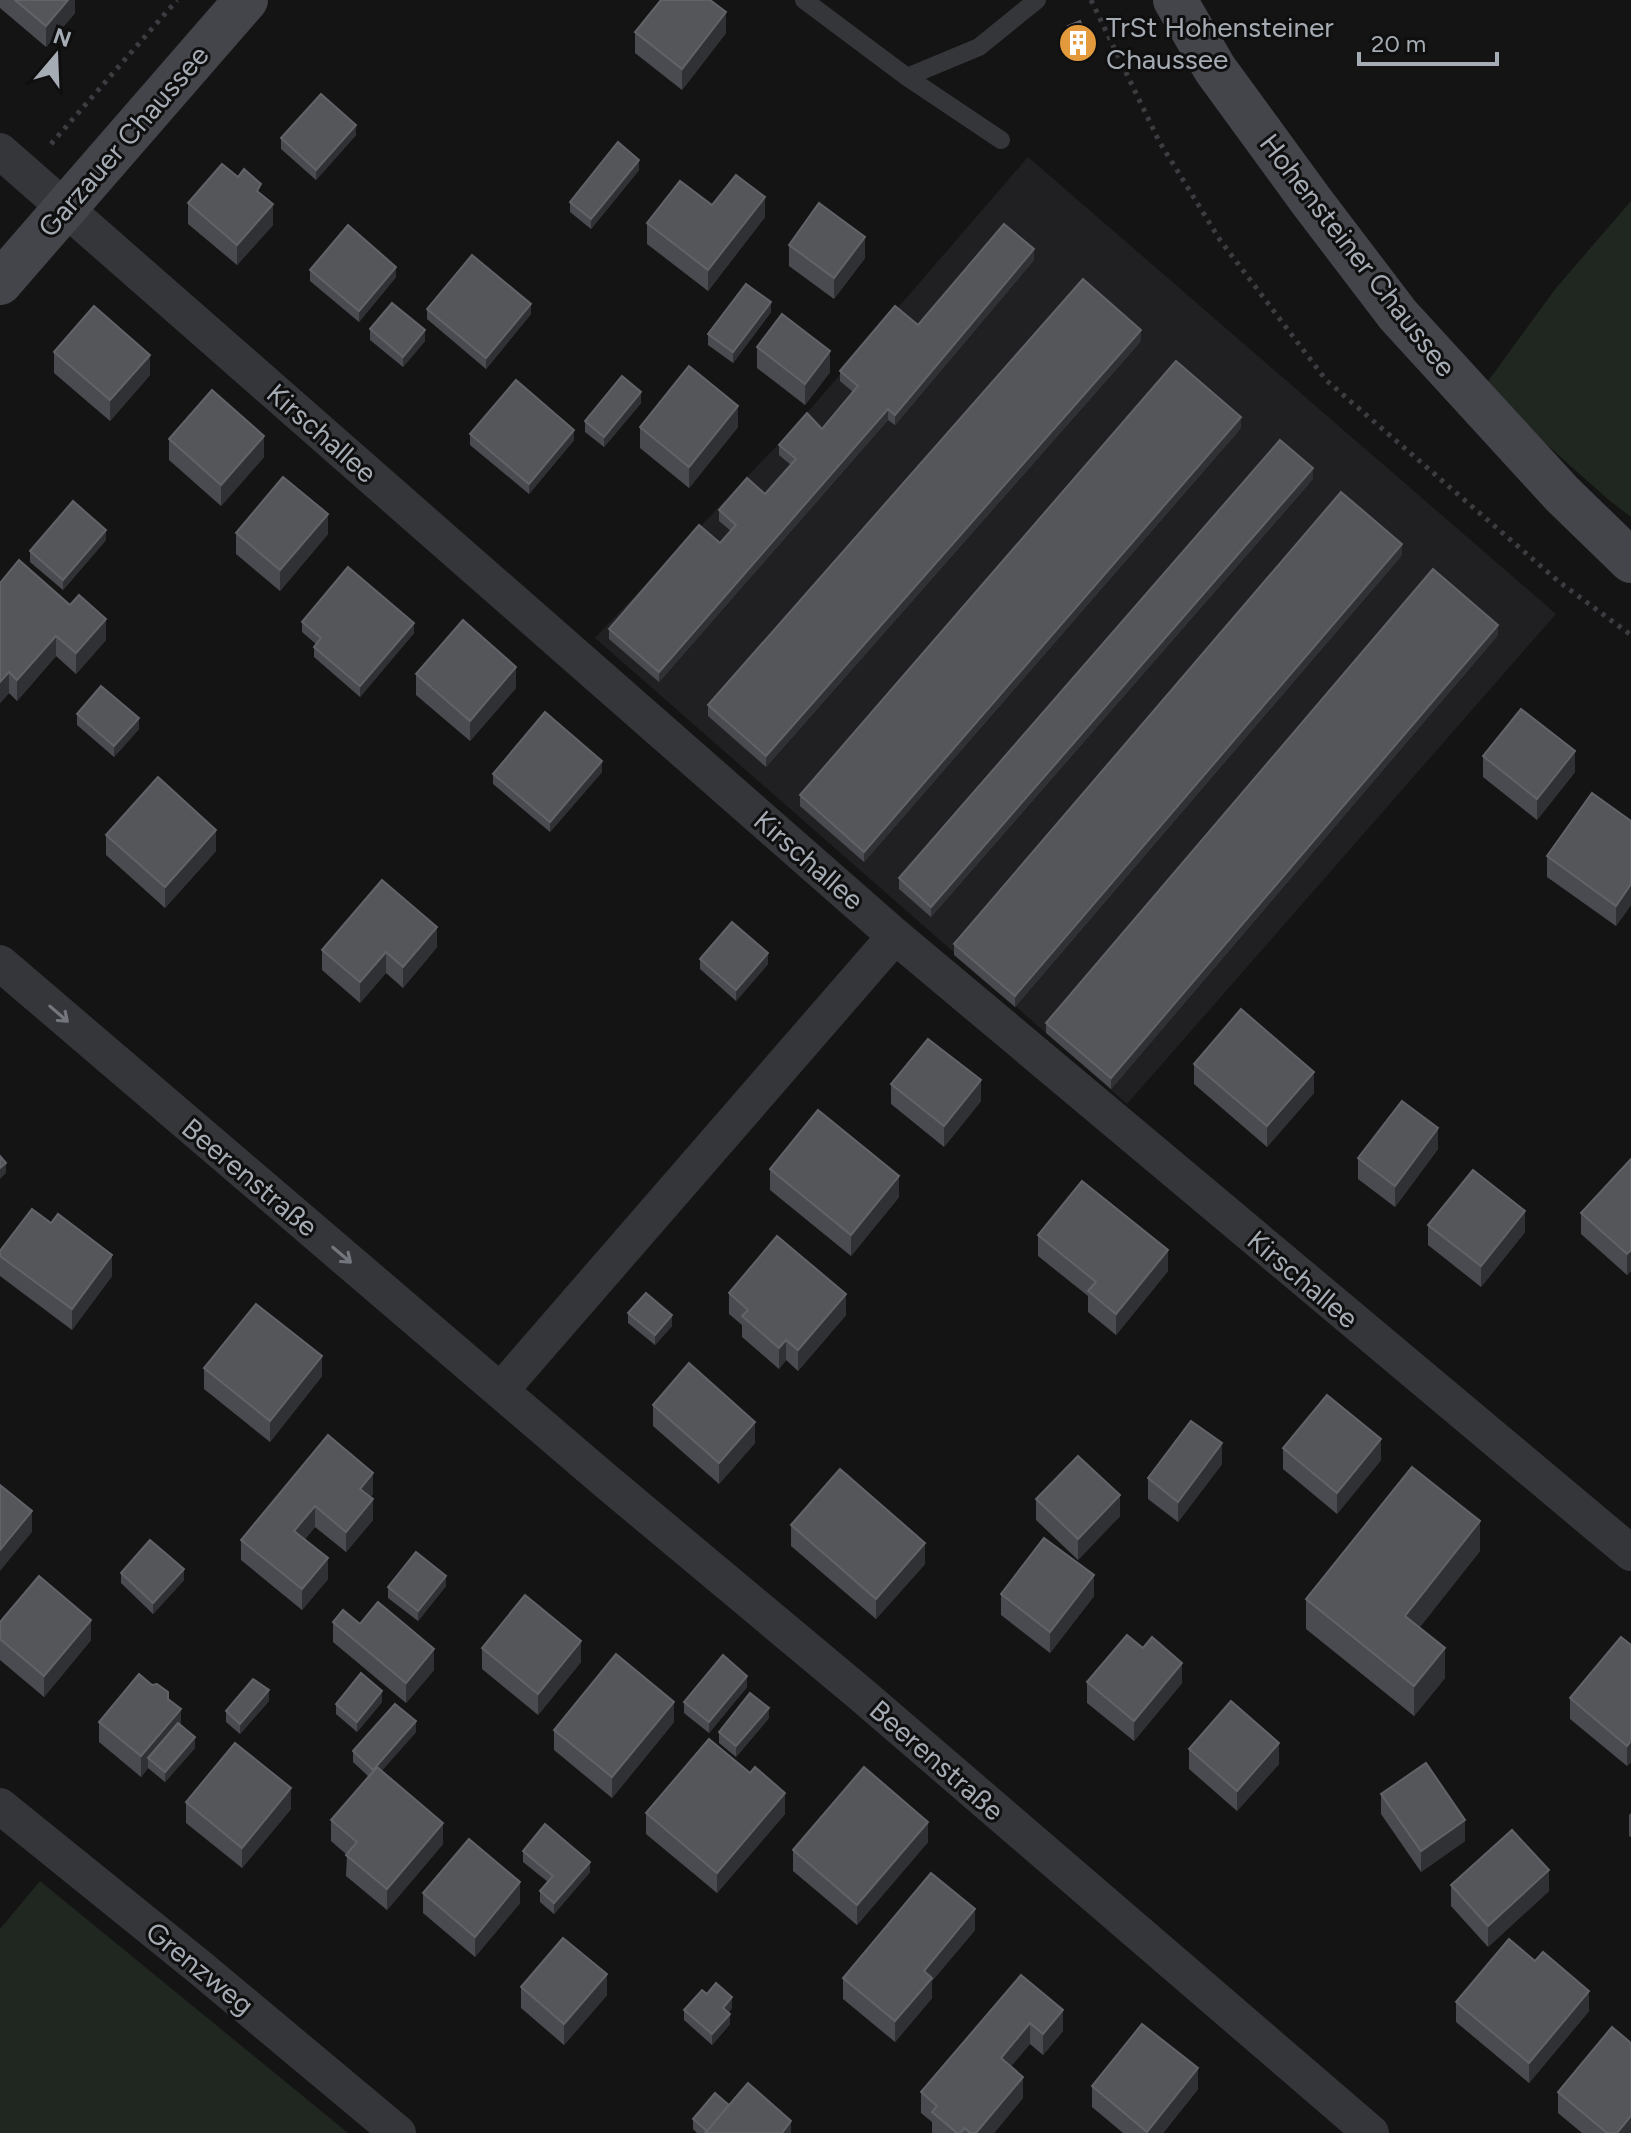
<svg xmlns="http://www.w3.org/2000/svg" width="1631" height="2133" font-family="Figtree,sans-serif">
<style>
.built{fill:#202022}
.green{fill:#202720}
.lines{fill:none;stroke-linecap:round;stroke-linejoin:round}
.path{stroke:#3b3d41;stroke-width:5;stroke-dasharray:4 6;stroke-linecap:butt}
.service{stroke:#35363a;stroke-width:18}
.minor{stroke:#35363a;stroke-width:36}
.secondary{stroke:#43454a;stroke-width:44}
.wall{fill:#4a4b50}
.shaded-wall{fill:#303134}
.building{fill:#54565a;stroke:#616368;stroke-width:2}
.oneway{stroke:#73777d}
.labels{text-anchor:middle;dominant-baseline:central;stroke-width:6;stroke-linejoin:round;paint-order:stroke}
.poi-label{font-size:28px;fill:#a6acb4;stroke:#0f0f10;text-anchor:start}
.street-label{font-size:28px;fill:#a6acb4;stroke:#0f0f10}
</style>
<rect width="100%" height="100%" fill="#141415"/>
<path class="built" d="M1028 157 1556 614 1127 1104 595 638 800 421Z"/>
<g class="green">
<path d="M1631 201V517L1610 501 1483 388 1556 288Z"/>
<path d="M40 1881 348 2133H0V1929Z"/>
</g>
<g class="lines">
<g class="path">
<path d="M1091 0 1159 141 1220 240 1326 380 1558 581 1631 635"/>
<path d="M51 144 177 0"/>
</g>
<g class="service">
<path d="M804 0 907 77 1001 140"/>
<path d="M907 77 979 47 1037 0"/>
</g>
<g class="minor">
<path d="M0 151 895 936 1631 1553"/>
<path d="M0 963 607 1482 862 1695 1371 2133"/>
<path d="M501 1390 895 936"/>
<path d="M0 1806 198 1966 398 2133"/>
</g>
<g class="secondary">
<path d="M1175 0 1215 69 1312 202 1398 315 1562 494 1631 561"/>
<path d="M0 283 246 0"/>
</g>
</g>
<g class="wall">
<path d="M0 0H75V13L46 47 0 8Z"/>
<path d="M1068 26 1088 50 1077 55 1068 36Z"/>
<path d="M635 32 726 33 682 90 635 53Z"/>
<path d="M356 135 316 180 281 149V138Z"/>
<path d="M639 170 591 229 570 212V202Z"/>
<path d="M238 177 261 194 273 225 237 265 188 224V203Z"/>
<path d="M712 205 765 217 708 291 647 244V223Z"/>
<path d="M789 245 865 258 834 299 789 266Z"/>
<path d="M1034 260 895 425 888 420 659 682 609 639V629L720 543 731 531 719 521V510L765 494 791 465 779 455V445L822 429 853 392 840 381V371L918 325Z"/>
<path d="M310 270 396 277 359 322 310 281Z"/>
<path d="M427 309 531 314 486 369 427 319Z"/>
<path d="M771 312 733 363 708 345V334Z"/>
<path d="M370 329 425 341 403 367 370 340Z"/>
<path d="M1141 341 766 767 708 716V705Z"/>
<path d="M757 347 830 372 805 405 757 368Z"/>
<path d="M54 352 150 375 110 421 54 373Z"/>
<path d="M641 403 604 447 585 432V421Z"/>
<path d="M640 427H738L689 488 640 448Z"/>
<path d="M1241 428 864 862 800 806V795Z"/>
<path d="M470 434 574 440 529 494 470 445Z"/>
<path d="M169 439 264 457 221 506 169 460Z"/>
<path d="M1313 479 931 917 899 889V878Z"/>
<path d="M236 533 328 534 280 591 236 554Z"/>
<path d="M106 540 63 590 30 562V551Z"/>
<path d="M1402 555 1015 1007 954 955V944Z"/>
<path d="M0 583 106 640 76 674 56 656 17 701 9 693 0 703Z"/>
<path d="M302 622 414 633 360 697 314 657V647L316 644 302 632Z"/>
<path d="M1498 635 1111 1089 1046 1033V1023Z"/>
<path d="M416 674 516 688 470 741 416 695Z"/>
<path d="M77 714 139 729 114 757 77 725Z"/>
<path d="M1483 756 1575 772 1537 820 1483 777Z"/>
<path d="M602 772 550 832 493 784V774Z"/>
<path d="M1631 821V905L1616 926 1547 877V856Z"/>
<path d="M106 835 216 851 165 908 106 855Z"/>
<path d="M437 947 403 988 386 973 360 1003 322 970V950Z"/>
<path d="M700 959 768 964 736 1001 700 969Z"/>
<path d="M1194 1064 1314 1093 1267 1147 1194 1084Z"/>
<path d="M891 1084 981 1101 944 1147 891 1104Z"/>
<path d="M1438 1149 1395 1207 1358 1179V1158Z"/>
<path d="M1631 1160V1271L1627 1275 1581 1234V1213Z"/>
<path d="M770 1169 899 1197 851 1256 770 1190Z"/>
<path d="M51 1223 112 1276 72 1330 0 1276V1256Z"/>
<path d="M1428 1225 1525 1232 1481 1287 1428 1245Z"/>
<path d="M1038 1235 1168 1271 1116 1335 1088 1312V1296L1038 1256Z"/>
<path d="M729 1293 846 1315 798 1371 786 1360 779 1369 742 1337V1325L729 1314Z"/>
<path d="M628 1313 672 1326 655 1345 628 1323Z"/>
<path d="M204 1368 322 1376 270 1442 204 1389Z"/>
<path d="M653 1405 755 1443 719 1484 653 1426Z"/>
<path d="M328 1435 373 1494 370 1497 373 1520 346 1552 315 1527 305 1539 328 1579 302 1610 241 1560V1540Z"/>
<path d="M1283 1448 1381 1460 1337 1514 1283 1469Z"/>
<path d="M1222 1464 1178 1522 1148 1499V1478Z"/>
<path d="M1036 1499 1120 1516 1078 1560 1036 1520Z"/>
<path d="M791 1525 925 1564 876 1619 791 1546Z"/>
<path d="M1480 1551 1419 1628 1445 1678 1414 1716 1306 1629V1599Z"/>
<path d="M121 1573 184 1580 153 1614 121 1583Z"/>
<path d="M446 1586 418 1621 388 1598V1587Z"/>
<path d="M1001 1594 1094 1596 1050 1653 1001 1615Z"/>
<path d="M0 1622 91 1640 44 1697 0 1660Z"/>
<path d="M333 1622 434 1670 406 1703 333 1642Z"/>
<path d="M1631 1645V1762L1627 1766 1570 1719V1698Z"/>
<path d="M482 1648 581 1662 538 1715 482 1669Z"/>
<path d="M1087 1682 1182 1683 1134 1741 1087 1703Z"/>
<path d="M747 1687 709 1733 684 1713V1702Z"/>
<path d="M168 1700 181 1726 195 1748 165 1782 148 1768 141 1777 99 1742V1722Z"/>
<path d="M269 1701 240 1734 226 1722V1711Z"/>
<path d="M382 1702 357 1732 336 1714V1704Z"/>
<path d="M769 1718 736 1757 719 1743V1732Z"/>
<path d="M674 1722 612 1798 554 1750V1730Z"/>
<path d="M416 1732 381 1771 443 1844 387 1910 346 1876 347 1855 331 1841V1820L369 1777 353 1762V1751Z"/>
<path d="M1189 1749 1279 1764 1237 1811 1189 1769Z"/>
<path d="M1381 1794 1465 1841 1421 1872 1381 1814Z"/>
<path d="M186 1802 291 1809 242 1868 186 1823Z"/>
<path d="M646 1813 785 1814 717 1893 646 1834Z"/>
<path d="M1631 1813V1837L1629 1836V1815Z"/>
<path d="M928 1842 857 1925 793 1871V1850Z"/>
<path d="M523 1851 590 1872 554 1914 540 1902V1891L548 1882 523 1862Z"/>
<path d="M1451 1885 1549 1891 1488 1947 1451 1906Z"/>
<path d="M423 1893 520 1903 475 1957 423 1913Z"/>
<path d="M975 1930 932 1981V1998L895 2042 843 1999V1978Z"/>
<path d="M1535 1961 1589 2011 1529 2083 1456 2022V2002Z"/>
<path d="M1021 1975 1063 2031 1043 2055 1030 2044 1011 2066 1023 2098 994 2133H932V2122L921 2113V2092Z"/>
<path d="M521 1987 607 1995 564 2045 521 2008Z"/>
<path d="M707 1994 732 2008 729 2012 730 2024 712 2045 684 2020V2010Z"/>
<path d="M1092 2086 1198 2089 1163 2133H1123L1092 2107Z"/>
<path d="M1558 2092 1631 2133H1582L1558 2113Z"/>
<path d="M729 2105 791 2133H697L693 2129V2119Z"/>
</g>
<g class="shaded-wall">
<path d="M68 0H75V13L46 47V26Z"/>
<path d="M726 12V33L682 90V69Z"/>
<path d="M1088 39V50L1077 55V44Z"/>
<path d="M356 125V135L316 180V170Z"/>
<path d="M639 160V170L591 229V219Z"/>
<path d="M765 197V217L708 291V270Z"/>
<path d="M273 204V225L237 265V245Z"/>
<path d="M865 237V258L834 299V278Z"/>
<path d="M1034 249V260L895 425V415Z"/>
<path d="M396 267V277L359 322V311Z"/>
<path d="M771 302V312L733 363V352Z"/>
<path d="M531 304V314L486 369V358Z"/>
<path d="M425 330V341L403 367V357Z"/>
<path d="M1141 330V341L766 767V756Z"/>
<path d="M830 351V372L805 405V384Z"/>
<path d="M150 355V375L110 421V400Z"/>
<path d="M641 392V403L604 447V437Z"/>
<path d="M738 406V427L689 488V467Z"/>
<path d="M888 409V420L659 682V672Z"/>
<path d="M1241 417V428L864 862V852Z"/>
<path d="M574 430V440L529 494V484Z"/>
<path d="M264 436V457L221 506V485Z"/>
<path d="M1313 468V479L931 917V907Z"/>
<path d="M328 514V534L280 591V570Z"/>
<path d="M106 530V540L63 590V580Z"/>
<path d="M1402 544V555L1015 1007V996Z"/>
<path d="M106 619V640L76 674V653Z"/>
<path d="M414 623V633L360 697V686Z"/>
<path d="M1498 625V635L1111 1089V1078Z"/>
<path d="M56 636V656L17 701V680Z"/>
<path d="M516 667V688L470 741V721Z"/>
<path d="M9 672V693L0 703V682Z"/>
<path d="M139 718V729L114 757V746Z"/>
<path d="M1575 751V772L1537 820V799Z"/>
<path d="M602 761V772L550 832V822Z"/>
<path d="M216 830V851L165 908V887Z"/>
<path d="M1631 884V905L1616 926V906Z"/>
<path d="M437 927V947L403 988V967Z"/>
<path d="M386 952V973L360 1003V982Z"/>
<path d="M768 953V964L736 1001V990Z"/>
<path d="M1314 1072V1093L1267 1147V1126Z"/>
<path d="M981 1080V1101L944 1147V1126Z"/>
<path d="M1438 1128V1149L1395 1207V1186Z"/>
<path d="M6 1163V1173L0 1179V1168Z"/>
<path d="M899 1176V1197L851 1256V1235Z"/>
<path d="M1525 1211V1232L1481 1287V1266Z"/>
<path d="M1168 1250V1271L1116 1335V1314Z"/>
<path d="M1631 1250V1271L1627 1275V1254Z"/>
<path d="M112 1255V1276L72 1330V1309Z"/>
<path d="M846 1294V1315L798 1371V1350Z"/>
<path d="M672 1315V1326L655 1345V1335Z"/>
<path d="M786 1340V1360L779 1369V1348Z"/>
<path d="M322 1356V1376L270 1442V1421Z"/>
<path d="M755 1422V1443L719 1484V1463Z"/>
<path d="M1381 1439V1460L1337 1514V1493Z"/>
<path d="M1222 1443V1464L1178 1522V1502Z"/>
<path d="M373 1473V1494L360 1509V1489Z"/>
<path d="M1120 1495V1516L1078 1560V1539Z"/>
<path d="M373 1499V1520L346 1552V1532Z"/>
<path d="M315 1506V1527L294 1552V1531Z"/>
<path d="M32 1511V1532L0 1571V1550Z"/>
<path d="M1480 1521V1551L1405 1646V1616Z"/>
<path d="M925 1543V1564L876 1619V1599Z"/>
<path d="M328 1558V1579L302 1610V1589Z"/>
<path d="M184 1569V1580L153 1614V1603Z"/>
<path d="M1094 1575V1596L1050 1653V1632Z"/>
<path d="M446 1576V1586L418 1621V1611Z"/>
<path d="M91 1620V1640L44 1697V1676Z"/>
<path d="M581 1641V1662L538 1715V1694Z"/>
<path d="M1445 1648V1678L1414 1716V1686Z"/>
<path d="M434 1649V1670L406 1703V1683Z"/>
<path d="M1182 1663V1683L1134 1741V1721Z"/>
<path d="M747 1676V1687L709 1733V1722Z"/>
<path d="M269 1690V1701L240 1734V1724Z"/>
<path d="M382 1691V1702L357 1732V1722Z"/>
<path d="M674 1702V1722L612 1798V1777Z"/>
<path d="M769 1708V1718L736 1757V1746Z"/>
<path d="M181 1709V1730L148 1758V1768L141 1777V1756Z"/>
<path d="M416 1721V1732L373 1781V1770Z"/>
<path d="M195 1737V1748L165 1782V1772Z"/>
<path d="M1631 1741V1762L1627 1766V1746Z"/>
<path d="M1279 1743V1764L1237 1811V1791Z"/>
<path d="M291 1788V1809L242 1868V1848Z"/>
<path d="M785 1793V1814L717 1893V1873Z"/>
<path d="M1465 1820V1841L1421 1872V1851Z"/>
<path d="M928 1822V1842L857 1925V1905Z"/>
<path d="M443 1823V1844L387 1910V1889Z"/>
<path d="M590 1862V1872L554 1914V1903Z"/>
<path d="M1549 1870V1891L1488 1947V1926Z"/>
<path d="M520 1882V1903L475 1957V1937Z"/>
<path d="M975 1909V1930L932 1981V1998L895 2042V2021L924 1971Z"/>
<path d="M607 1974V1995L564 2045V2024Z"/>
<path d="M1589 1991V2011L1529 2083V2063Z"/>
<path d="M732 1997V2008L723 2019V2008Z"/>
<path d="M1063 2010V2031L1043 2055V2034Z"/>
<path d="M730 2014V2024L712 2045V2034Z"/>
<path d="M1030 2023V2044L1001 2078V2058Z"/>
<path d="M1198 2068V2089L1163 2133H1147Z"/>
<path d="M1023 2077V2098L994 2133H976Z"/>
<path d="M1631 2116V2133H1617Z"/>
<path d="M791 2121V2133H782Z"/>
</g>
<g class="building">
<path d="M15 0H68L46 26Z"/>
<path d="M661 0H710L726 12 682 69 635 32Z"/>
<path d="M1080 21 1088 39 1077 44 1068 26Z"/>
<path d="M321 94 356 125 316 170 281 138Z"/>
<path d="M618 142 639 160 591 219 570 202Z"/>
<path d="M222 164 238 177 244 169 261 184 257 191 273 204 237 245 188 203Z"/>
<path d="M736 175 765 197 708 270 647 223 680 181 712 205Z"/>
<path d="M819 203 865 237 834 278 789 245Z"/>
<path d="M1004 224 1034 249 895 415 888 409 659 672 609 629 699 525 720 543 736 525 719 510 747 478 765 494 796 459 779 445 807 413 822 429 858 386 840 371 895 306 918 325Z"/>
<path d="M348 225 396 267 359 311 310 270Z"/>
<path d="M472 255 531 304 486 358 427 309Z"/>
<path d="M1083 279 1141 330 766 756 708 705Z"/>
<path d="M746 284 771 302 733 352 708 334Z"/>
<path d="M392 303 425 330 403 357 370 329Z"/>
<path d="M94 306 150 355 110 400 54 352Z"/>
<path d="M782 314 830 351 805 384 757 347Z"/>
<path d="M1176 361 1241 417 864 852 800 795Z"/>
<path d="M689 366 738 406 689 467 640 427Z"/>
<path d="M622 376 641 392 604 437 585 421Z"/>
<path d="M516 380 574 430 529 484 470 434Z"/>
<path d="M212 390 264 436 221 485 169 439Z"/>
<path d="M1280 440 1313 468 931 907 899 878Z"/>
<path d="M283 477 328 514 280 570 236 533Z"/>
<path d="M1341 492 1402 544 1015 996 954 944Z"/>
<path d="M73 501 106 530 63 580 30 551Z"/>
<path d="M19 560 70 605 79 595 106 619 76 653 56 636 17 680 9 672 0 682V583Z"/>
<path d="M348 567 414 623 360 686 314 647 321 638 302 622Z"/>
<path d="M1433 569 1498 625 1111 1078 1046 1023Z"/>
<path d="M463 620 516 667 470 721 416 674Z"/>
<path d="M101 686 139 718 114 746 77 714Z"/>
<path d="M1521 709 1575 751 1537 799 1483 756Z"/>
<path d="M545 712 602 761 550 822 493 774Z"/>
<path d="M158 777 216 830 165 887 106 835Z"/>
<path d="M1592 793 1631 821V884L1616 906 1547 856Z"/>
<path d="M382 880 437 927 403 967 386 952 360 982 322 950Z"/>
<path d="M732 922 768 953 736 990 700 959Z"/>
<path d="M1241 1009 1314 1072 1267 1126 1194 1064Z"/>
<path d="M928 1039 981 1080 944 1126 891 1084Z"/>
<path d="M1402 1101 1438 1128 1395 1186 1358 1158Z"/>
<path d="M818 1110 899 1176 851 1235 770 1169Z"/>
<path d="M0 1156 6 1163 0 1168Z"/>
<path d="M1631 1159V1250L1627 1254 1581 1213Z"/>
<path d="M1473 1170 1525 1211 1481 1266 1428 1225Z"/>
<path d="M1082 1181 1168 1250 1116 1314 1088 1291 1096 1282 1038 1235Z"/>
<path d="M32 1209 51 1223 58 1214 112 1255 72 1309 0 1256V1251Z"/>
<path d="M777 1236 846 1294 798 1350 786 1340 779 1348 742 1316 748 1310 729 1293Z"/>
<path d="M646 1293 672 1315 655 1335 628 1313Z"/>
<path d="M256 1304 322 1356 270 1421 204 1368Z"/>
<path d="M689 1363 755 1422 719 1463 653 1405Z"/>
<path d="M1327 1395 1381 1439 1337 1493 1283 1448Z"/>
<path d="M1191 1421 1222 1443 1178 1502 1148 1478Z"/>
<path d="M328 1435 373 1473 360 1489 373 1499 346 1532 315 1506 294 1531 328 1558 302 1589 241 1540Z"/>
<path d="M1078 1456 1120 1495 1078 1539 1036 1499Z"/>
<path d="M1412 1467 1480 1521 1405 1616 1445 1648 1414 1686 1306 1599Z"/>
<path d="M840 1469 925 1543 876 1599 791 1525Z"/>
<path d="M0 1485 32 1511 0 1550Z"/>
<path d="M1044 1538 1094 1575 1050 1632 1001 1594Z"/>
<path d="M150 1540 184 1569 153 1603 121 1573Z"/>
<path d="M416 1552 446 1576 418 1611 388 1587Z"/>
<path d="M39 1576 91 1620 44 1676 0 1639V1622Z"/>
<path d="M525 1595 581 1641 538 1694 482 1648Z"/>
<path d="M378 1602 434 1649 406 1683 333 1622 343 1610 360 1624Z"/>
<path d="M1127 1635 1143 1648 1152 1637 1182 1663 1134 1721 1087 1682Z"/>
<path d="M1621 1637 1631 1645V1741L1627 1746 1570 1698Z"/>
<path d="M616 1654 674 1702 612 1777 554 1730Z"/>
<path d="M723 1655 747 1676 709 1722 684 1702Z"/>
<path d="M361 1673 382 1691 357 1722 336 1704Z"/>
<path d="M139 1674 152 1685 157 1684 168 1692V1699L181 1709 141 1756 99 1722Z"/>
<path d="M253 1679 269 1690 240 1724 226 1711Z"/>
<path d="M750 1693 769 1708 736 1746 719 1732Z"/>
<path d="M1231 1701 1279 1743 1237 1791 1189 1749Z"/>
<path d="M395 1704 416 1721 373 1770 353 1751Z"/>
<path d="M178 1723 195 1737 165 1772 148 1758Z"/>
<path d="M709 1739 750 1773 755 1767 785 1793 717 1873 646 1813Z"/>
<path d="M235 1743 291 1788 242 1848 186 1802Z"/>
<path d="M1426 1763 1465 1820 1421 1851 1381 1794Z"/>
<path d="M377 1767 443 1823 387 1889 346 1855 357 1842 331 1820Z"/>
<path d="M864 1767 928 1822 857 1905 793 1850Z"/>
<path d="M545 1824 590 1862 554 1903 540 1891 553 1876 523 1851Z"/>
<path d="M1512 1830 1549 1870 1488 1926 1451 1885Z"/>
<path d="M469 1839 520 1882 475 1937 423 1893Z"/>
<path d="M931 1873 975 1909 924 1971 932 1978 895 2021 843 1978Z"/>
<path d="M563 1938 607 1974 564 2024 521 1987Z"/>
<path d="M1509 1939 1535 1961 1543 1952 1589 1991 1529 2063 1456 2002Z"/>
<path d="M1021 1975 1063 2010 1043 2034 1030 2023 1001 2058 1023 2077 976 2133H970L965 2128 960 2133H957L932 2112 937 2106 921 2092Z"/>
<path d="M716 1983 732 1997 723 2008 730 2014 712 2034 684 2010 702 1990 707 1994Z"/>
<path d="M1142 2024 1198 2068 1147 2132 1092 2086Z"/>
<path d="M1612 2027 1631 2043V2116L1617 2133H1607L1558 2092Z"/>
<path d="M748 2083 791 2121 782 2133H705Z"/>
<path d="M715 2093 729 2105 707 2131 693 2119Z"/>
</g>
<defs><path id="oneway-shaft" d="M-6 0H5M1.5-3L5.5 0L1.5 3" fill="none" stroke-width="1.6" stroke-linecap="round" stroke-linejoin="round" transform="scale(2)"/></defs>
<g class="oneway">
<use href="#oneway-shaft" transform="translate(59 1014) rotate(41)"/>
<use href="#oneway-shaft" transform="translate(342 1255) rotate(40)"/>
</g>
<defs>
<symbol id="building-disc" viewBox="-11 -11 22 22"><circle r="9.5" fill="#e39a3d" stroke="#0f0f10"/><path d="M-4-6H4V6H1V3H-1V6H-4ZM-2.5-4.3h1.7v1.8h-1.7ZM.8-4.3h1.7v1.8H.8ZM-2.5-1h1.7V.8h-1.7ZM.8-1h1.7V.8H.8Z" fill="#fff"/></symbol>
</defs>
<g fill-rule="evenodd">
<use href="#building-disc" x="1056" y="21" width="44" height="44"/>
</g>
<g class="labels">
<g class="poi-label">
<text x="1106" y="27">TrSt Hohensteiner<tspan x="1106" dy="32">Chaussee</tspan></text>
</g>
<g class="street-label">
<text transform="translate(123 141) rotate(-49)">Garzauer Chaussee</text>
<text transform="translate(1358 255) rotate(52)">Hohensteiner Chaussee</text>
<text transform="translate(322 433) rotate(41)">Kirschallee</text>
<text transform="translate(809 860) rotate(41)">Kirschallee</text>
<text transform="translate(250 1177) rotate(40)">Beerenstraße</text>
<text transform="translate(1303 1279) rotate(40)">Kirschallee</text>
<text transform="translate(937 1760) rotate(41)">Beerenstraße</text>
<text transform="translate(200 1968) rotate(39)">Grenzweg</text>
</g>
</g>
<g transform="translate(56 56) rotate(19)" stroke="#0f0f10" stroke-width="6" paint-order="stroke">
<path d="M0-6L14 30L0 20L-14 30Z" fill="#a6acb4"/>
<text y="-12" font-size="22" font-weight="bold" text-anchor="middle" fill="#a6acb4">N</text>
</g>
<path d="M1359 52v12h138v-12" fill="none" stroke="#a6acb4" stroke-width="4"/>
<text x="1371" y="52" font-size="24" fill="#a6acb4" stroke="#0f0f10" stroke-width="6" paint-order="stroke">20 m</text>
</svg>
